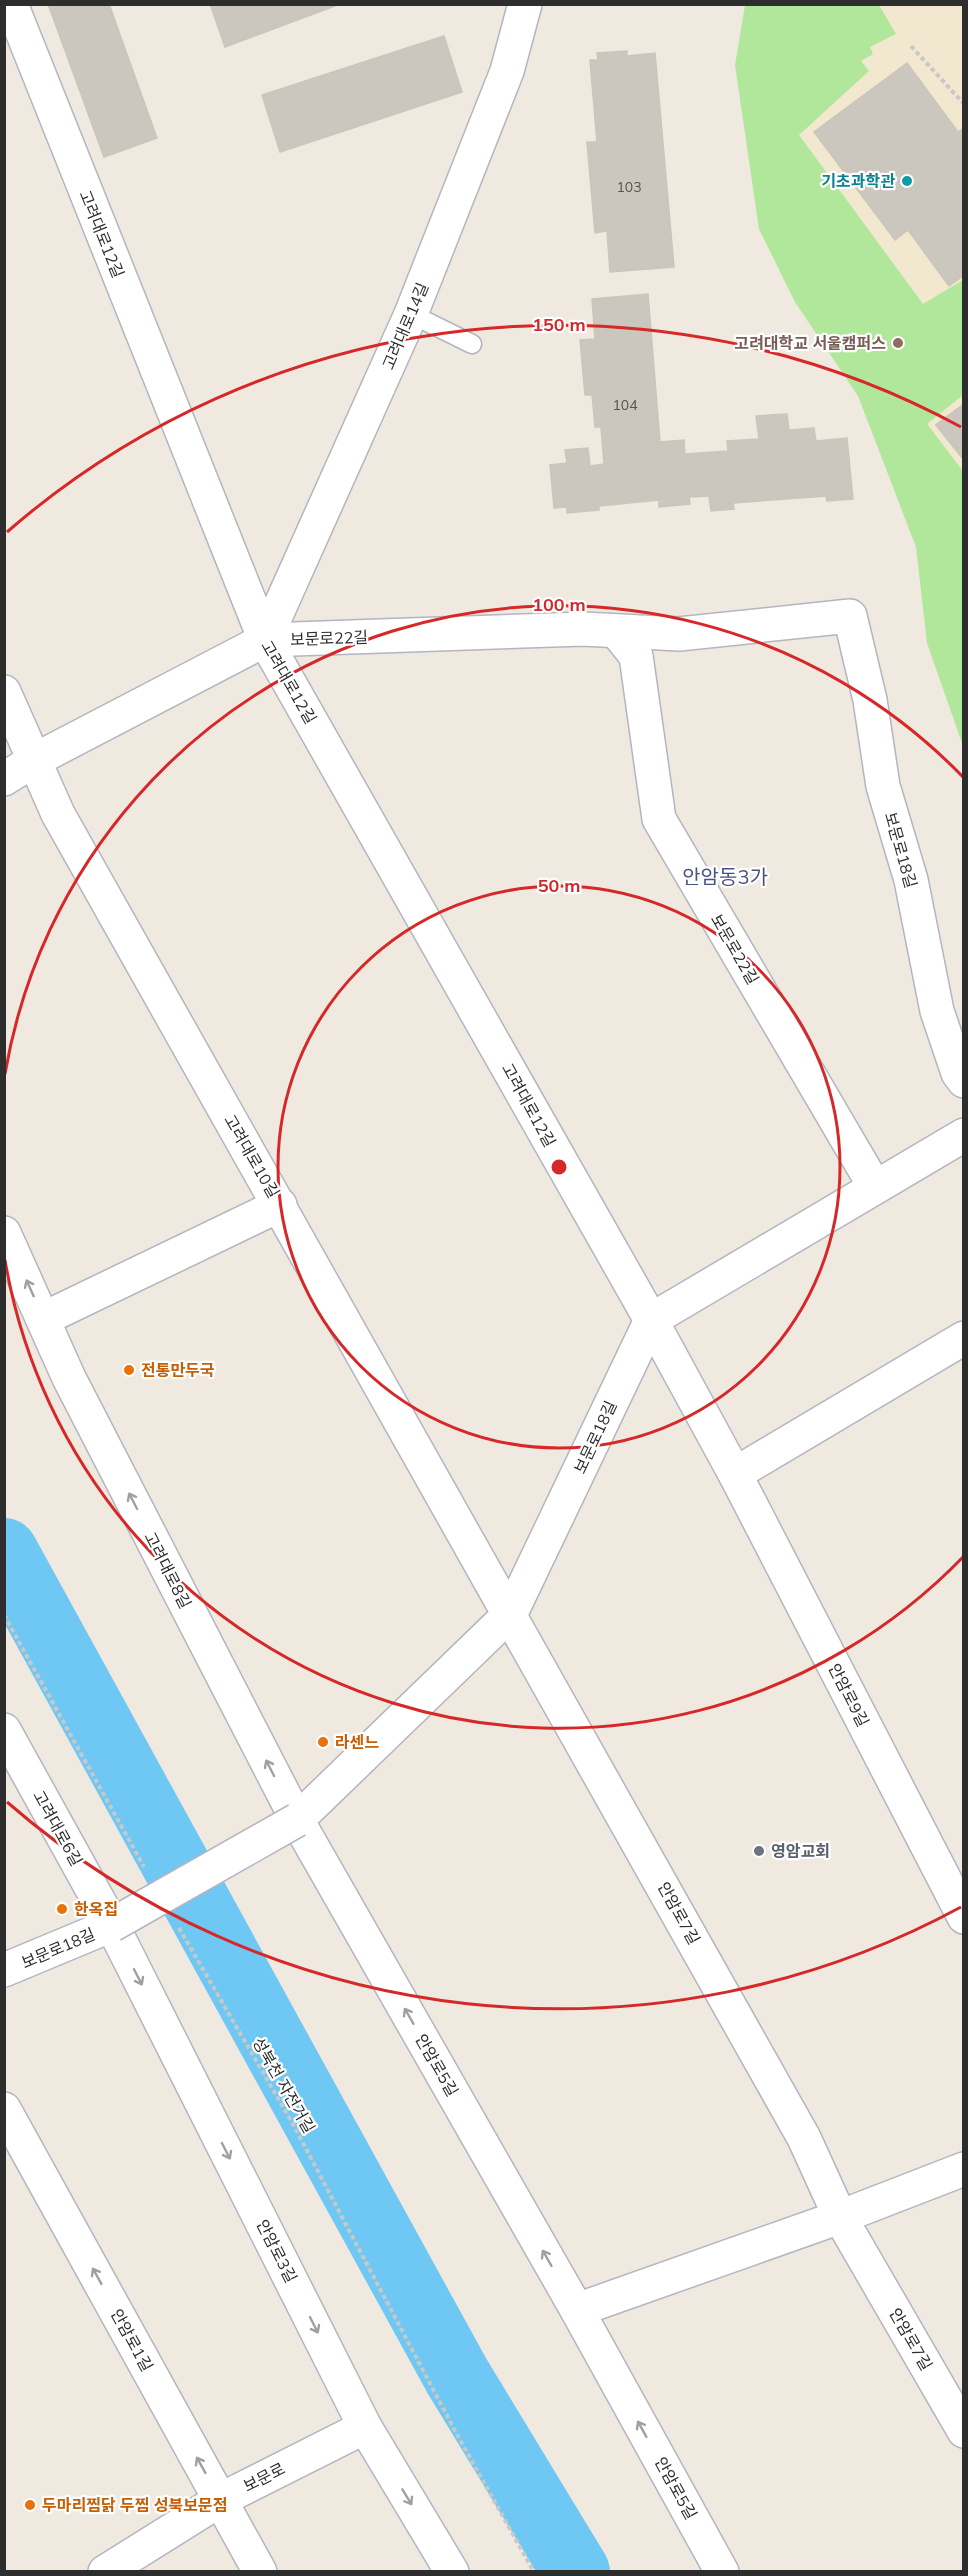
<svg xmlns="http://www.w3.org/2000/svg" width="968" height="2576" font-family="Mulish,'Noto Sans KR',sans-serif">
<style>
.education{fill:#f1e8cf}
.green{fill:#b0e79a}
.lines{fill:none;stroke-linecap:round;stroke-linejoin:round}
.river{stroke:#6fc8f4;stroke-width:68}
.building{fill:#cbc7be;stroke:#cbc6b9;stroke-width:1.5}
.service-casing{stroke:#b3b5c1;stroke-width:21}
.minor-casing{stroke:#b3b5c1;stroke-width:36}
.secondary-casing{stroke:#b3b5c1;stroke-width:36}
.path{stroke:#c8c8c8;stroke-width:4;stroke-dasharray:4.5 3;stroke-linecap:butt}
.service{stroke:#fff;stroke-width:18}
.minor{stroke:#fff;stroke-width:33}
.secondary{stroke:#fff;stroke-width:33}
.minor-bridge-casing{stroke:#b3b5c1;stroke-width:36;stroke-linecap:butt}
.minor-bridge{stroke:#fff;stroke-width:33}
.oneway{stroke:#a0a0a0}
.ring{fill:none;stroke:#d62828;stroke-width:3}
.culture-dot{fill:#0f9aa8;stroke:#fff;stroke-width:2}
.education-dot{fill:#8d6e63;stroke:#fff;stroke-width:2}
.food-dot{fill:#e8710a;stroke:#fff;stroke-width:2}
.worship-dot{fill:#6b7280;stroke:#fff;stroke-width:2}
.labels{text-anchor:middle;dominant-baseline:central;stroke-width:4.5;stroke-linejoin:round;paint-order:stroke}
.number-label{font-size:14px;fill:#545451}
.culture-label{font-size:16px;font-weight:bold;fill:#0d838f;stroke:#fff;text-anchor:end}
.street-label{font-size:16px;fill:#2d2d2d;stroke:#fff}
.education-label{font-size:16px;font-weight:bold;fill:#785e54;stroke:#fff;text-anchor:end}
.food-label{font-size:16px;font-weight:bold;fill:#c56008;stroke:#fff;text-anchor:start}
.worship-label{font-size:16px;font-weight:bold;fill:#5b616d;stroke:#fff;text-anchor:start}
.quarter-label{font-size:20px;fill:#4b5181;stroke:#fff}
.centre{fill:#d62828;stroke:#fff;stroke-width:3}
.ring-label{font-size:18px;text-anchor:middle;font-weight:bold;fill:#d62828;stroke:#fff;stroke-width:4.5;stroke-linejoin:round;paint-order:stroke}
</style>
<rect width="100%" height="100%" fill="#efe9e0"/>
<path class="education" d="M753 5H963V712L926 544Z"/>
<path class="green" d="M745 5H879L896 34 870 47 873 54 861 61 869 71 799 135 923 304 963 280V395L927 424 963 471V746L927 643 916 547 858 396 795 302 759 229 735 65Z"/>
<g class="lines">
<path class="river" d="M4 1552 457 2376 576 2572"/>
</g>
<g class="building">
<path d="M48 4H109L157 138 104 157Z"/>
<path d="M210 4H340L225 47Z"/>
<path d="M444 36 462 92 280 152 262 95Z"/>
<path d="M627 51V56L655 53 674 267 610 272 607 231 595 233 587 142H597L590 60H598L597 53Z"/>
<path d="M907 63 958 132 964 128V275L949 286 908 230 895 240 814 132Z"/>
<path d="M648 294 660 442 684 440 685 454 728 451 727 441 759 439 756 416 787 414 789 430 814 428 816 441 847 438 853 499 827 501 826 496 733 503 734 509 711 511 709 496 689 497 690 504 659 507V500L599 506V510L567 513V507L554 508 550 465 567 463 565 450 588 448 590 466 604 464 601 427H595L592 395H585L580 340 595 339 592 299Z"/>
<path d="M964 404V460L936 425Z"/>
<path d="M964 404V460L936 425Z"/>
</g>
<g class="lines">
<defs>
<path id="service" d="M411 314 472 344"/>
<g id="minor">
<path d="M11 4 265 640 651 1320 735 1474 964 1917"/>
<path d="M616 631 636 656 659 819 875 1187"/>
<path d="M265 640 411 314 507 71 525 4"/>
<path d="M4 692 58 814 804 2138 840 2217 964 2431"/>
<path d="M4 779 33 761 265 640 583 629 679 634 850 616 870 700 883 786 911 880 937 1011 958 1073 964 1081"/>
<path d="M43 1319 280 1205"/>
<path d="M735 1474 964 1338"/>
<path d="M4 1730 112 1925 365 2427 452 2572"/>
<path d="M297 1820 511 1613 651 1320 964 1135"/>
<path d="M4 1970 112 1925"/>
<path d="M4 2109 260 2572"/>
<path d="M577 2310 840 2217 964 2169"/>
<path d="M105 2572 220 2500 365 2427"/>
</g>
<path id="secondary" d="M4 1233 69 1378 297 1820 577 2310 722 2572"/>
</defs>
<use href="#service" class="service-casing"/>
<use href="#minor" class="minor-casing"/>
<use href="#secondary" class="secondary-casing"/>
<g class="path">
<path d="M911 46 964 104"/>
<path d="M4 1615 144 1867"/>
<path d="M179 1928 294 2126 454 2429 534 2572"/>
</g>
<use href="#service" class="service"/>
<use href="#minor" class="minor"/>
<use href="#secondary" class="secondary"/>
<defs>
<path id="minor-bridge" d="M112 1925 297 1820"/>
</defs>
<use href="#minor-bridge" class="minor-bridge-casing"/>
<use href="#minor-bridge" class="minor-bridge"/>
</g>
<defs><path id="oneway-shaft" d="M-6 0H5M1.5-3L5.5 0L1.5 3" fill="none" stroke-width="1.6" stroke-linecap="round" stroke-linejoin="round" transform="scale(1.5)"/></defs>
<g class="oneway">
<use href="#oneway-shaft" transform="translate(30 1288) rotate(-114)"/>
<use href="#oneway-shaft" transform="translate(133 1501) rotate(-117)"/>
<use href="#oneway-shaft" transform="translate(270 1768) rotate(-117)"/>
<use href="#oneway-shaft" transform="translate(138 1977) rotate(63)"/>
<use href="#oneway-shaft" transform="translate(409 2016) rotate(-120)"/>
<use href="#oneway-shaft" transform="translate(226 2151) rotate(63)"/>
<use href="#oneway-shaft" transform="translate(547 2258) rotate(-120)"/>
<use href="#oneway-shaft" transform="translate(97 2276) rotate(-119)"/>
<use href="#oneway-shaft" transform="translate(314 2325) rotate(63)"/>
<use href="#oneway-shaft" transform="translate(642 2429) rotate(-119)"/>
<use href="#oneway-shaft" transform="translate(201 2465) rotate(-119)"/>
<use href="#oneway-shaft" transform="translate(407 2497) rotate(59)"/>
</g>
<g class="ring">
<circle cx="559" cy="1167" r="281"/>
<path d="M963 1557A562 562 0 0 1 5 1260M5 1074A562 562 0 0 1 963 777"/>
<path d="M961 1907A842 842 0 0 1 7 1802M7 532A842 842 0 0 1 961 427"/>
</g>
<circle class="culture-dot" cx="907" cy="181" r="6"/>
<circle class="education-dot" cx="898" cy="343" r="6"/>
<g class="food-dot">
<circle cx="129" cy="1370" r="6"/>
<circle cx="323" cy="1742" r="6"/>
<circle cx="62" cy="1909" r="6"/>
<circle cx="30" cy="2505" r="6"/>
</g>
<circle class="worship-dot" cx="759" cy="1851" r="6"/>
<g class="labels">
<g class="number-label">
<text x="629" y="187">103</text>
<text x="625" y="405">104</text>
</g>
<g class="culture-label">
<text x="895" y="181">기초과학관</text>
</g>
<g class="street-label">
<text transform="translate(102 234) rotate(68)">고려대로12길</text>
<text transform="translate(405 326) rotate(-67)">고려대로14길</text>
<text transform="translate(329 638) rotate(-2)">보문로22길</text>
<text transform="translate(289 682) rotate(60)">고려대로12길</text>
<text transform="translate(901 850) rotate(74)">보문로18길</text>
<text transform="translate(735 949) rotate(60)">보문로22길</text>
<text transform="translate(529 1105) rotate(61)">고려대로12길</text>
<text transform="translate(252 1156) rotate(60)">고려대로10길</text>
<text transform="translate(595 1437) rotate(-65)">보문로18길</text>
<text transform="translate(168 1570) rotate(63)">고려대로8길</text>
<text transform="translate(849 1695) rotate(63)">안암로9길</text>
<text transform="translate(58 1828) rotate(61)">고려대로6길</text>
<text transform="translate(679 1913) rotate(61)">안암로7길</text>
<text transform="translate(58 1948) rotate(-23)">보문로18길</text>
<text transform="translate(437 2065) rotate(60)">안암로5길</text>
<text transform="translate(284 2085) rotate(60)">성북천 자전거길</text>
<text transform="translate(277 2251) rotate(63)">안암로3길</text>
<text transform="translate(911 2339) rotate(60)">안암로7길</text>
<text transform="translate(132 2340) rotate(61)">안암로1길</text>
<text transform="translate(264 2477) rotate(-27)">보문로</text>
<text transform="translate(676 2488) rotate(61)">안암로5길</text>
</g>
<g class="education-label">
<text x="886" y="343">고려대학교 서울캠퍼스</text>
</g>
<g class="food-label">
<text x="141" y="1370">전통만두국</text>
<text x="335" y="1742">라센느</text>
<text x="74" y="1909">한옥집</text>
<text x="42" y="2505">두마리찜닭 두찜 성북보문점</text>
</g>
<g class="worship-label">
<text x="771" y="1851">영암교회</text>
</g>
<g class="quarter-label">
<text x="725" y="876">안암동3가</text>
</g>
</g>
<circle cx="559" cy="1167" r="9" class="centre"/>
<g class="ring-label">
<text x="559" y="331">150 m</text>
<text x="559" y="611">100 m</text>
<text x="559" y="892">50 m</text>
</g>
<rect width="968" height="2576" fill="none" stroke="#2d2d2d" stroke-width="12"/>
</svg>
